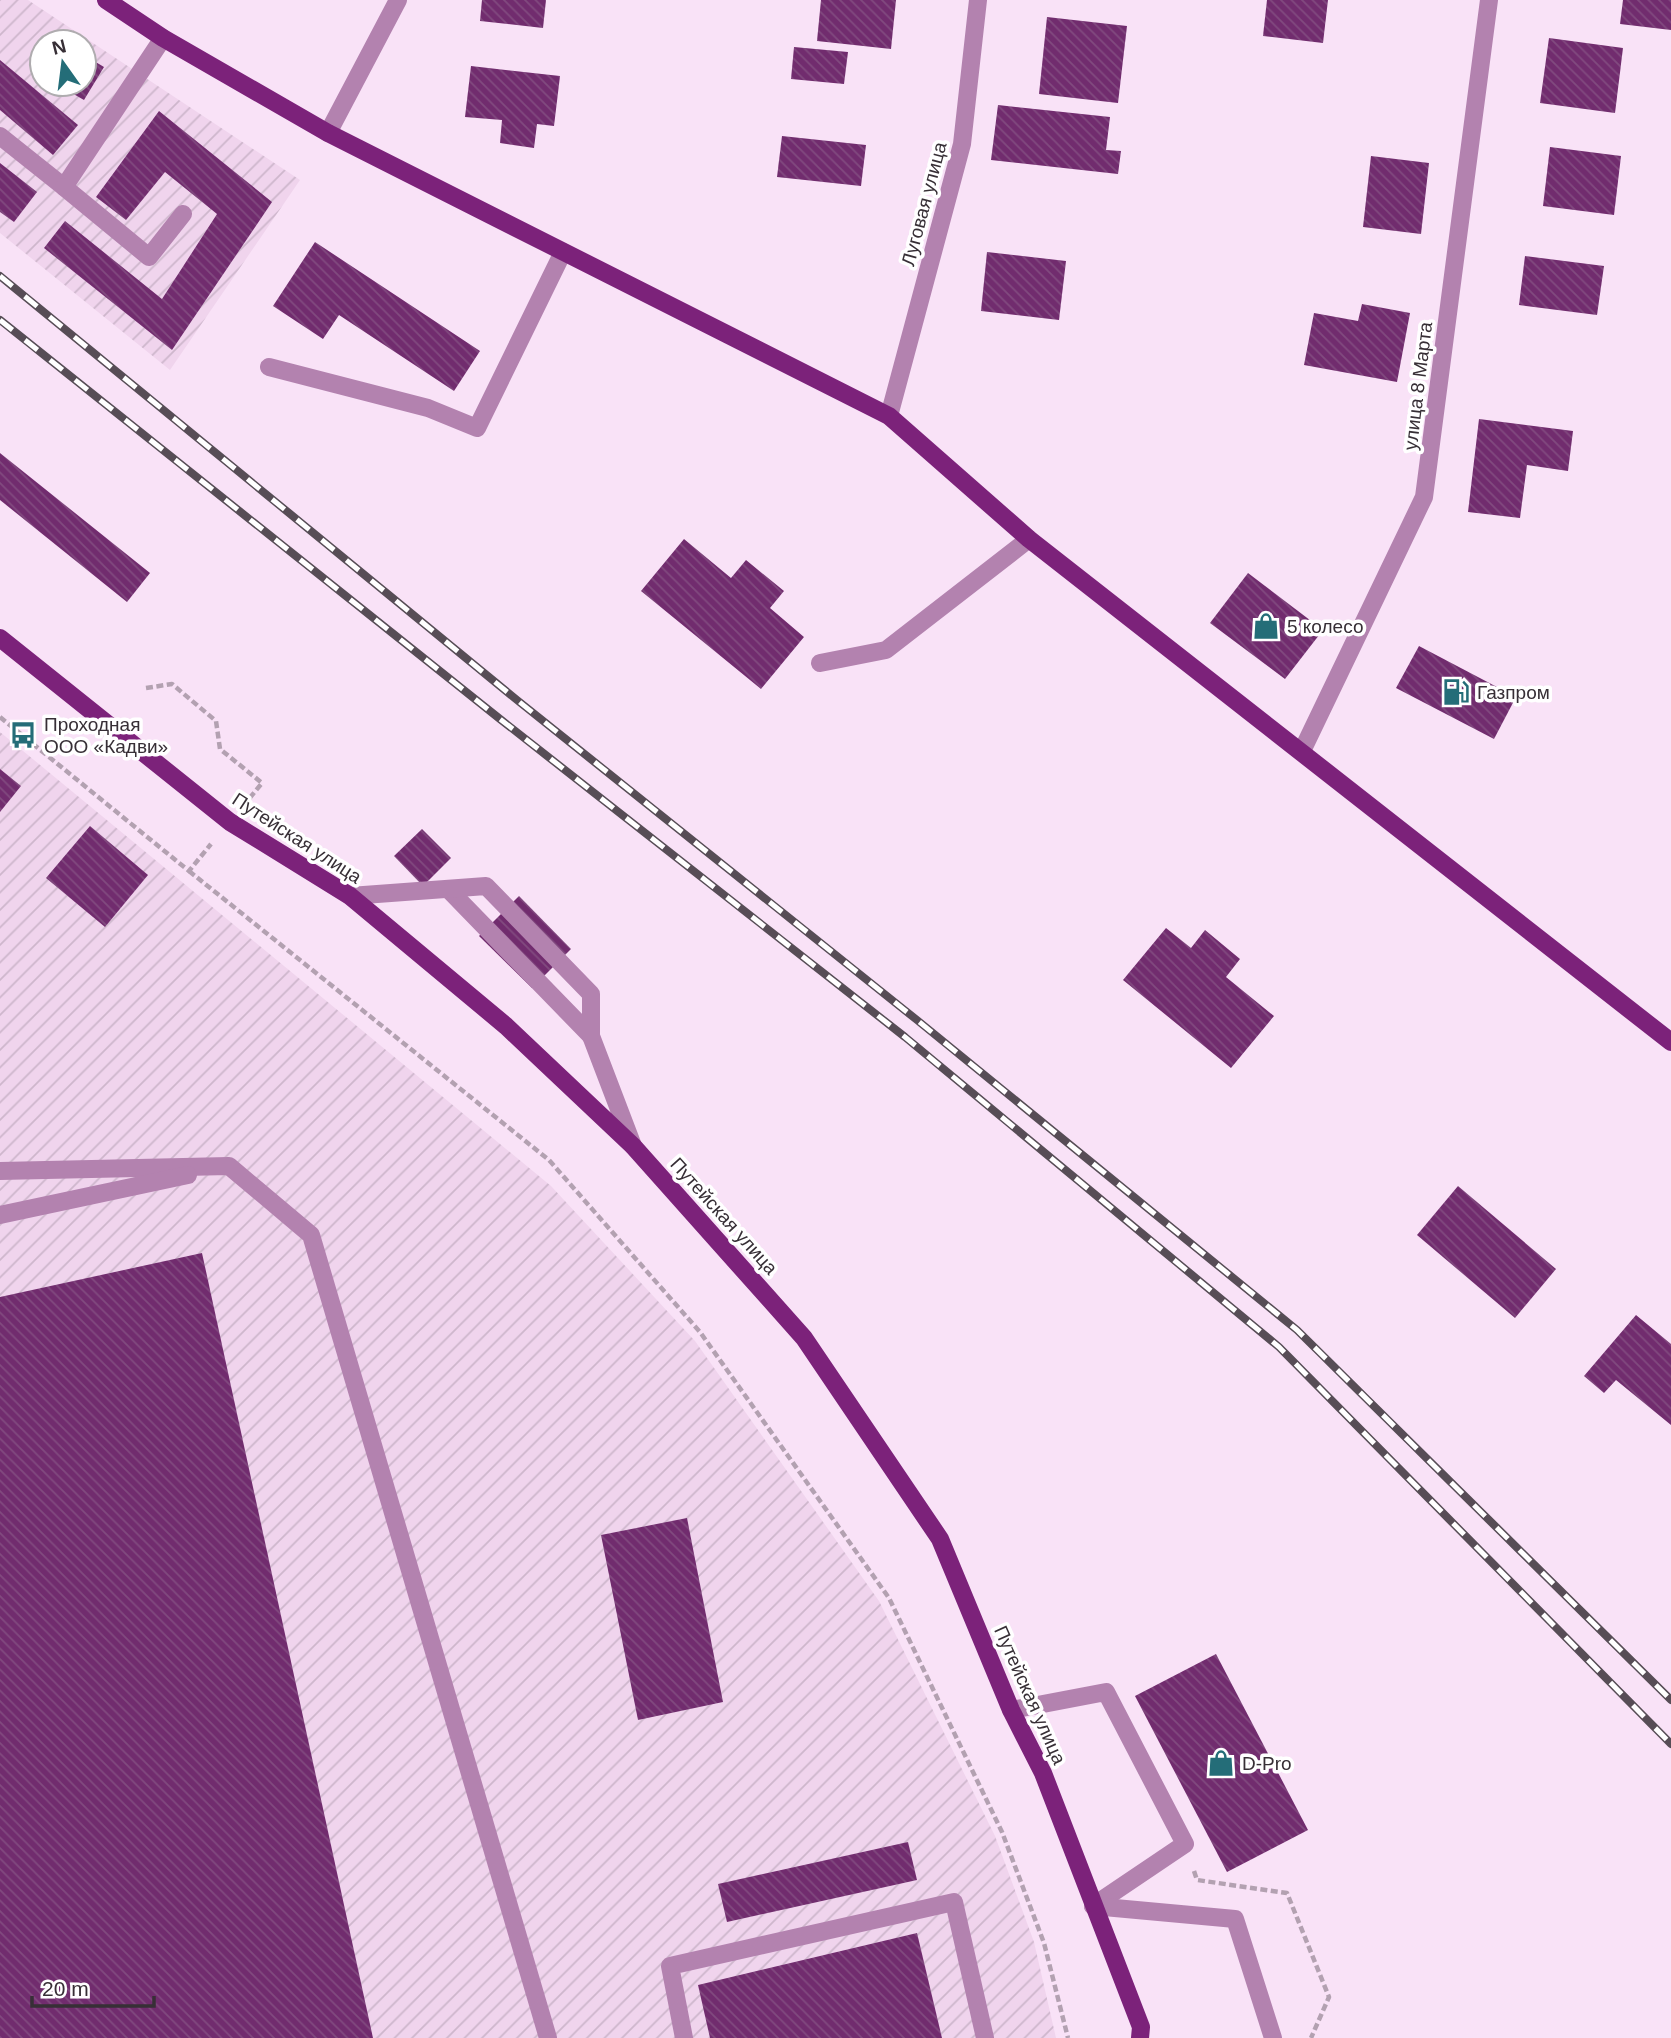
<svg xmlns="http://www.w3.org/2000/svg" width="1671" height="2038" font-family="Helvetica,sans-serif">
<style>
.industrial{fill:url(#industrial-furrows);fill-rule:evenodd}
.building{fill:url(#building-back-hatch)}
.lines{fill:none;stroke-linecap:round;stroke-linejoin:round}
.path{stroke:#b3a1b1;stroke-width:4.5;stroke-dasharray:7 3.5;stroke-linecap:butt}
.minor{stroke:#b382af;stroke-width:18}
.major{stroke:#7c227a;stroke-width:18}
.rail-casing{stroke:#574d56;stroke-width:8}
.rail{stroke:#fff;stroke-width:5;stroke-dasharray:16;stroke-linecap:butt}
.labels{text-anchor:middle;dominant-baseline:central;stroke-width:7;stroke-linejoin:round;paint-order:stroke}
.street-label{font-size:19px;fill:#372f36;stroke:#fff}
.poi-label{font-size:19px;fill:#372f36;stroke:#fff;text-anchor:start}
</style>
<defs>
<pattern id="industrial-furrows" width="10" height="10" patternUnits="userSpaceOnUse" patternTransform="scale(1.75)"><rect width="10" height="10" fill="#f0d4ed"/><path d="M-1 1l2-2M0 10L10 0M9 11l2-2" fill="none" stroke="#ceb6cc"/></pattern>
<pattern id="building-back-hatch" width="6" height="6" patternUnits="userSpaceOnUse" patternTransform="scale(1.75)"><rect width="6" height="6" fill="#712c6e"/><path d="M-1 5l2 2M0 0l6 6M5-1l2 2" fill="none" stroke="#814a7f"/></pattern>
</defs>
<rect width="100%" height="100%" fill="#f9e2f7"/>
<g class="industrial">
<path d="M0 0H28L300 180 170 370 0 233ZM42 42H84V84H42Z"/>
<path d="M0 732 551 1186 695 1341 879 1601 995 1836 1034 1942 1056 2038H0Z"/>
</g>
<g class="building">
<path d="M482 0H546L543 28 480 21Z"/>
<path d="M821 0H896L891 49 817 41Z"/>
<path d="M1267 0H1328L1323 43 1263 36Z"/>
<path d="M1623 0H1671V30L1620 24Z"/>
<path d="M1047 17 1127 26 1118 103 1039 94Z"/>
<path d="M1549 38 1623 48 1615 113 1540 103Z"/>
<path d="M794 47 848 52 844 84 791 79Z"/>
<path d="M84 55 104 67 84 100 56 84H84Z"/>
<path d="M0 60 78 125 53 155 0 110Z"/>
<path d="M471 66 560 76 554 126 537 124 534 148 500 143 502 120 465 117Z"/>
<path d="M998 105 1110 117 1106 150 1121 151 1118 174 991 160Z"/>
<path d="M159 111 272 202 172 350 44 248 65 221 162 299 217 214 165 172 126 220 96 197Z"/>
<path d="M782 136 866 145 861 186 777 177Z"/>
<path d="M1550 147 1621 156 1614 215 1543 206Z"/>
<path d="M1371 156 1429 163 1421 234 1363 227Z"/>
<path d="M0 163 37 192 14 222 0 212Z"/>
<path d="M315 242 480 351 454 391 339 315 323 339 273 306Z"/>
<path d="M987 252 1066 261 1059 320 981 311Z"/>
<path d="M1525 256 1604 266 1597 315 1519 305Z"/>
<path d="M1362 304 1410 313 1397 382 1304 365 1314 313 1358 321Z"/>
<path d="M1479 419 1573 431 1568 471 1527 465 1520 518 1468 512Z"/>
<path d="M0 453 150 573 127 602 0 500Z"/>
<path d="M684 539 731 578 746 560 784 591 770 608 804 637 761 689 641 591Z"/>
<path d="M1248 573 1323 630 1285 679 1210 623Z"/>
<path d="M1419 646 1516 697 1494 739 1396 688Z"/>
<path d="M0 769 21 786 0 812Z"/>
<path d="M90 826 148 875 105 927 46 878Z"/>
<path d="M422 829 451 858 423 886 394 856Z"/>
<path d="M519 896 571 949 532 988 479 936Z"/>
<path d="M1166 928 1191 948 1205 930 1240 959 1226 977 1274 1016 1231 1068 1123 980Z"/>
<path d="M1458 1186 1556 1269 1515 1318 1417 1235Z"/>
<path d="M202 1253 373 2038H0V1297Z"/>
<path d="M1636 1315 1671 1344V1425L1616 1380 1604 1393 1584 1376Z"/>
<path d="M687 1518 723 1702 638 1720 601 1535Z"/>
<path d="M1216 1654 1308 1830 1227 1872 1135 1696Z"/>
<path d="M908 1842 917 1880 727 1922 718 1884Z"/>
<path d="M917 1933 942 2038H710L698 1985Z"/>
</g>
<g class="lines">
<g class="path">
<path d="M146 688 172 684 216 721 220 749 262 783 248 800"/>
<path d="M0 717 189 871 211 844"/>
<path d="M189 871 549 1160 700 1332 889 1598 1002 1832 1044 1943 1068 2038"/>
<path d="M1194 1871 1197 1880 1287 1893 1329 1997 1311 2038"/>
</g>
<g class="minor">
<path d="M328 133 398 0"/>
<path d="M0 136 64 187 163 38"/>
<path d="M64 187 149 257 183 214"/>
<path d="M269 367 428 408 477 428 563 252"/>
<path d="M889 416 962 144 978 0"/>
<path d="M820 663 886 650 1029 539"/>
<path d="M1302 751 1424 497 1489 0"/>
<path d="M449 890 591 1036"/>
<path d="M350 896 486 886 591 994V1036L633 1146"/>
<path d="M0 1171 229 1166 311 1235 548 2038"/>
<path d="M0 1215 188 1175"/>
<path d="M1011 1710 1106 1692 1185 1844 1093 1906"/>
<path d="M1093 1906 1235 1919 1273 2038"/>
<path d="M684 2038 670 1966 954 1902 985 2038"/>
</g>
<g class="major">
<path d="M106 0 163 38 328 133 889 416 1029 539 1671 1042"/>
<path d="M0 638 230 822 350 896 506 1026 633 1146 804 1338 940 1539 1011 1710 1043 1773 1141 2027 1140 2038"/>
</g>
<defs>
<g id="rail">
<path d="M0 276 517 700 917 1020 1297 1330 1671 1700"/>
<path d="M0 320 500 719 905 1037 1279 1347 1671 1744"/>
</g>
</defs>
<use href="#rail" class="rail-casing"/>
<use href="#rail" class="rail"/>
</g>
<defs>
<symbol id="shop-bare" viewBox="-9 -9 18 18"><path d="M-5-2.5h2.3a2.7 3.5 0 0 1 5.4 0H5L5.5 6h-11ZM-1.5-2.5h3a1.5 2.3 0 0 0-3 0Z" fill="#246d78" stroke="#fff" stroke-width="2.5" paint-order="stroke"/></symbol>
<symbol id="fuel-bare" viewBox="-9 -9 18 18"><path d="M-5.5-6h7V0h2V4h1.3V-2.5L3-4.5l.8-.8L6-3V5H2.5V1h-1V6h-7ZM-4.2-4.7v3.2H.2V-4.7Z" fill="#246d78" stroke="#fff" stroke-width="2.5" paint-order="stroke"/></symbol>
<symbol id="bus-bare" viewBox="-9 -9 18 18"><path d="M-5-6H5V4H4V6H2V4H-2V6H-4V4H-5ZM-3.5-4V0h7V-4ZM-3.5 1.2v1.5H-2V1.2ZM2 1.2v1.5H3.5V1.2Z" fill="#246d78" stroke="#fff" stroke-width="2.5" paint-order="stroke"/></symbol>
</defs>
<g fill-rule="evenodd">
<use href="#shop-bare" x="1247" y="607" width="38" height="38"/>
<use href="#fuel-bare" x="1437" y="673" width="38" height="38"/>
<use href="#bus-bare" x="4" y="716" width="38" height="38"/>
<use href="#shop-bare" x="1202" y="1744" width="38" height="38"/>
</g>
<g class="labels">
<g class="street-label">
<text transform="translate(924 204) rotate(-75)">Луговая улица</text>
<text transform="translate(1418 386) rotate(-83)">улица 8 Марта</text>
<text transform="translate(297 838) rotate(33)">Путейская улица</text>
<text transform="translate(724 1216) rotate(48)">Путейская улица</text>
<text transform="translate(1030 1695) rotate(66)">Путейская улица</text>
</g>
<g class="poi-label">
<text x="1287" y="626">5 колесо</text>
<text x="1477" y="692">Газпром</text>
<text x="44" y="724">Проходная<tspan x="44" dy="22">ООО «Кадви»</tspan></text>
<text x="1242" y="1763">D-Pro</text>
</g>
</g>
<g transform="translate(63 63) rotate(346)"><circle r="33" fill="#ffffff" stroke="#afacaf" stroke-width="2"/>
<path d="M0-5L12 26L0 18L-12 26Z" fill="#246d78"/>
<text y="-10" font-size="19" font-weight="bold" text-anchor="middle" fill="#372f36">N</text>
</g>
<path d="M32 1996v10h122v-10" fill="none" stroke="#372f36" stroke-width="3.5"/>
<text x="42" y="1996" font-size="21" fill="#372f36" stroke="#ffffff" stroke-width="5" paint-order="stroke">20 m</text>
</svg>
